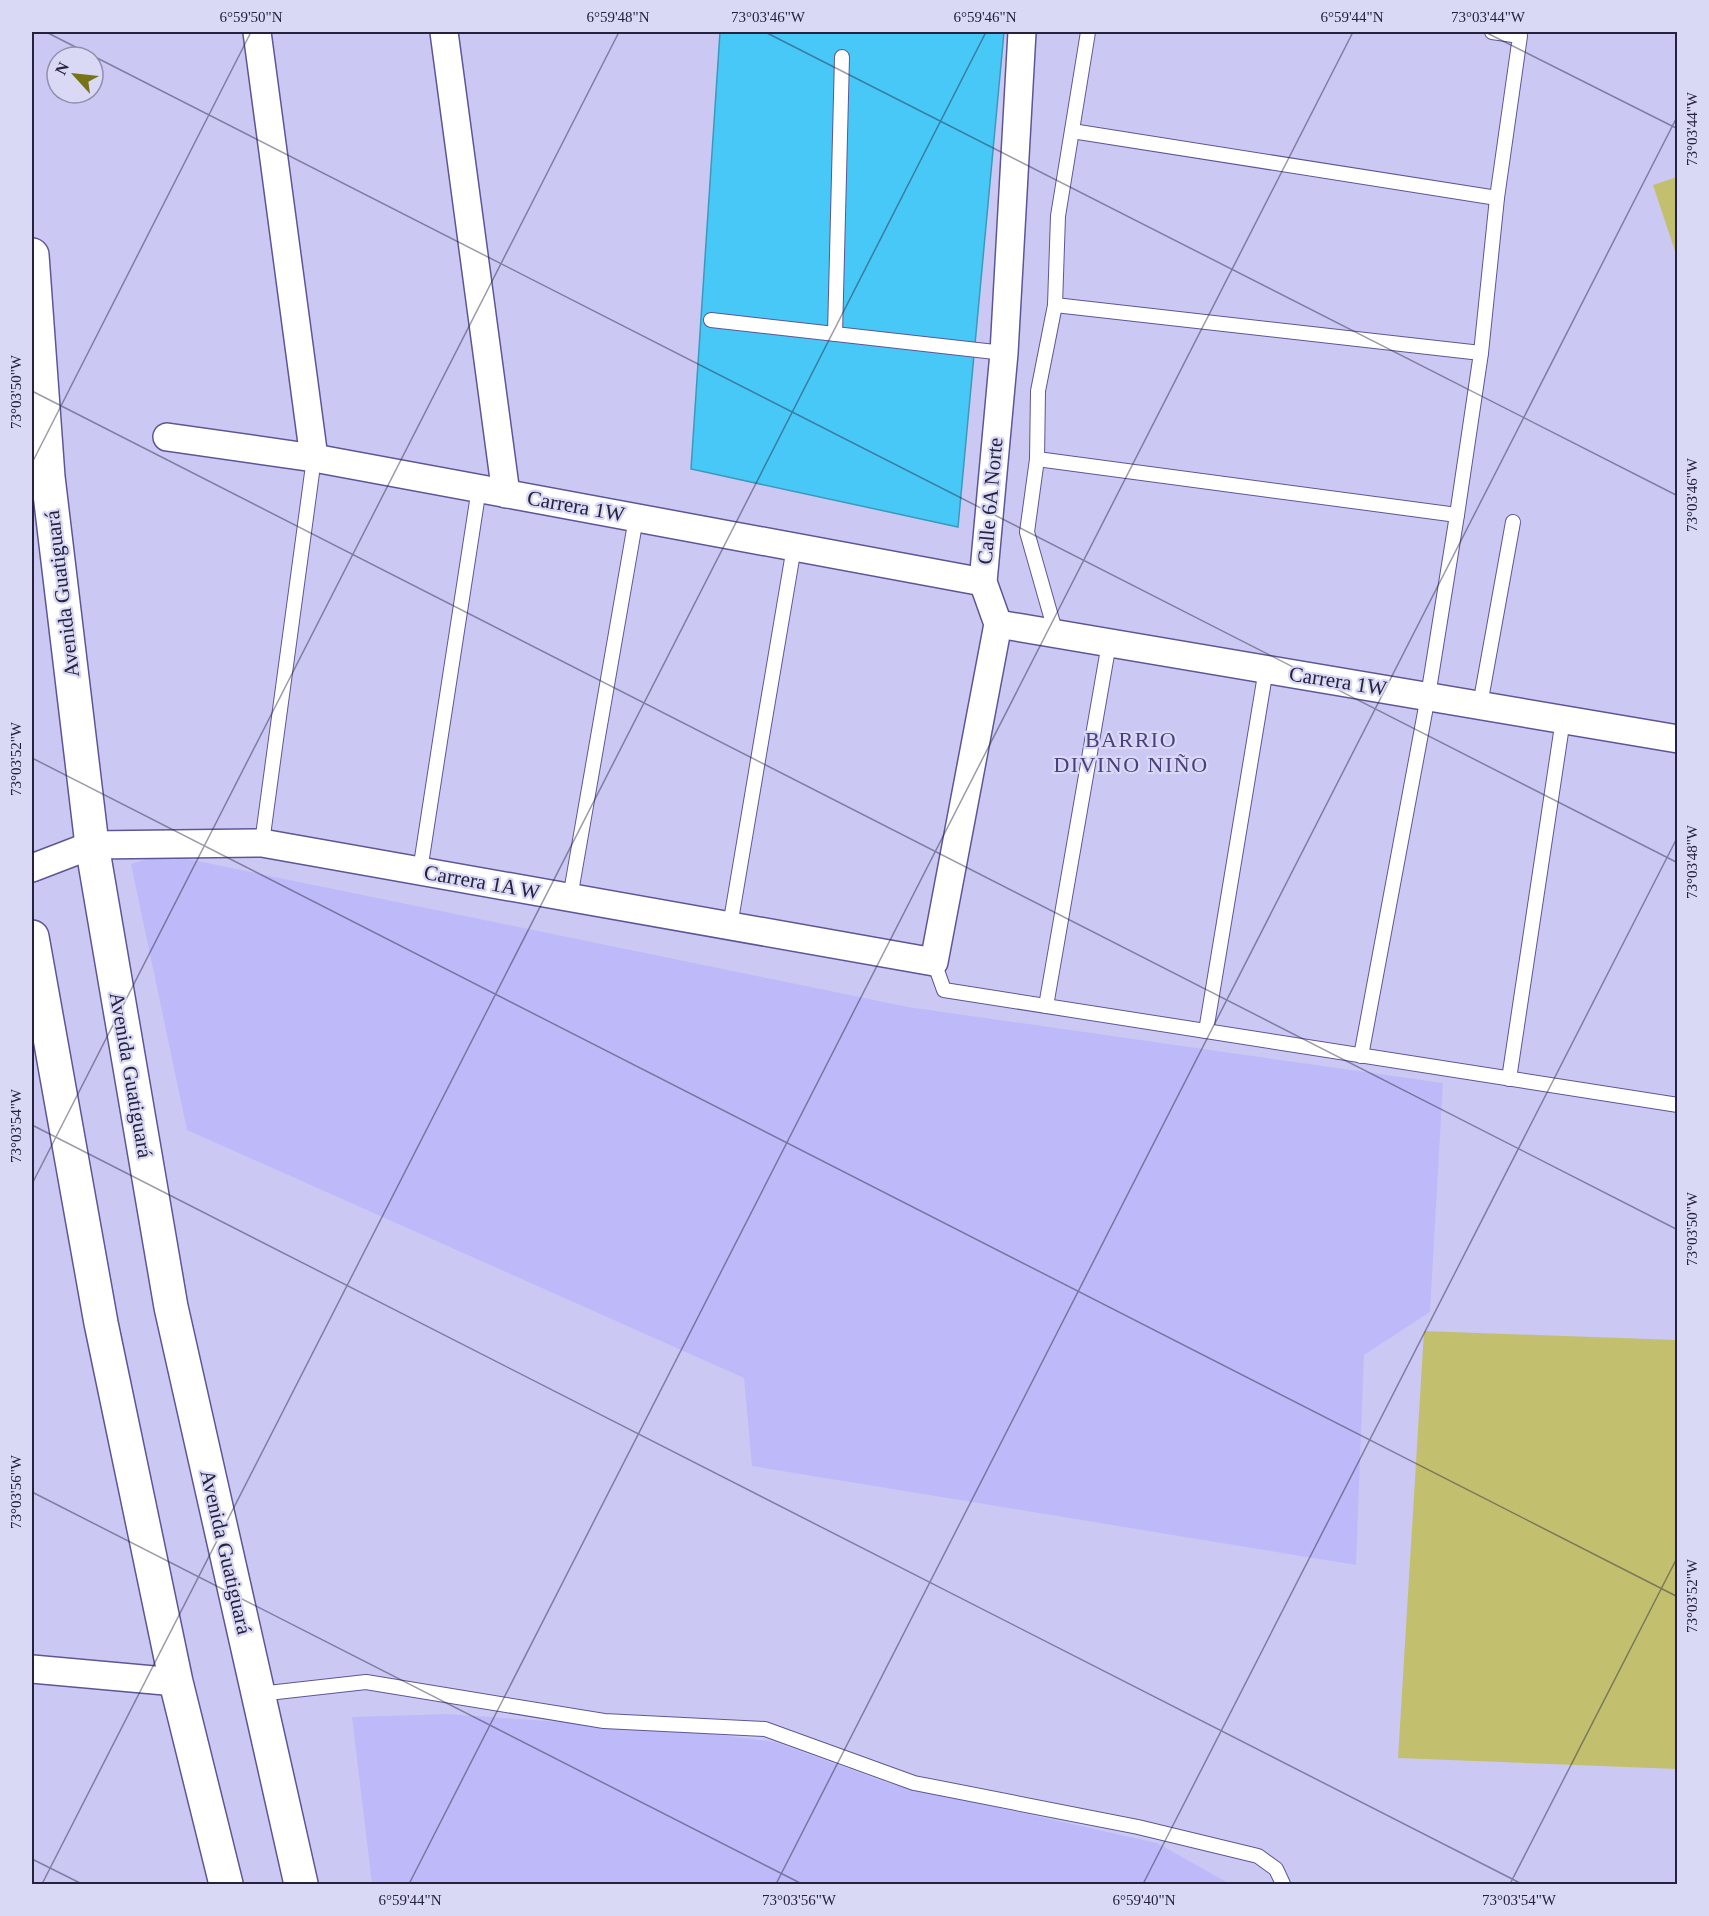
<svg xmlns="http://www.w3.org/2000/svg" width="1709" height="1916" font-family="Georgia,serif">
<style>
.built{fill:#bebaf9}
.green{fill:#c2c06f}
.building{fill:#48c8f7;stroke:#3d99bc;stroke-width:1.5}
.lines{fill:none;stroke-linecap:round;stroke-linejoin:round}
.service-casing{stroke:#5d5696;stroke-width:16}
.minor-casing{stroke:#5d5696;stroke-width:30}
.tertiary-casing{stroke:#5d5696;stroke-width:36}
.service{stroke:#fff;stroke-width:14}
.minor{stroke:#fff;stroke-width:27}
.tertiary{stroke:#fff;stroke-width:33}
.ticks{fill:none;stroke:#24223d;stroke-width:1.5;stroke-opacity:0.45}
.labels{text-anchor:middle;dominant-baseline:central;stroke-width:4.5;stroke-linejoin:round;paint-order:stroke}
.street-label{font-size:21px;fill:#24223d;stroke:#d9d8f5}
.neighbourhood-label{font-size:22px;letter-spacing:1.5px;fill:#48407e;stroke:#d9d8f5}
.neatline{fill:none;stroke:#24223d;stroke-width:2}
.ticks-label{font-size:15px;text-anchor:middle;fill:#24223d}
</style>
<rect width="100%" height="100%" fill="#cbc9f4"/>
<g class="built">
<path d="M163 854 908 1007 1443 1083 1430 1312 1364 1355 1356 1565 752 1466 744 1378 187 1130 131 864Z"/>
<path d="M447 1714 688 1731 775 1742 888 1783 1157 1843 1230 1884H372L352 1717Z"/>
</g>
<g class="green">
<path d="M1677 177H1678L1677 257 1653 185Z"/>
<path d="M1424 1331 1677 1340V1769L1398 1758Z"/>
</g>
<path class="building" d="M720 32H1004L958 527 691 469Z"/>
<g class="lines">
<defs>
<g id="service">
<path d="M1072 131 1497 198"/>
<path d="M1055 305 1481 353"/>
<path d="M711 320 1004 353"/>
<path d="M835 334 842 57"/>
<path d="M1037 459 1457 515"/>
<path d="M1056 634 1027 532 1037 459 1038 391 1055 305 1058 216 1088 32"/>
<path d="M1480 705 1513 522"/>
<path d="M262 843 314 458"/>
<path d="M420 871 479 488"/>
<path d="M570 898 636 518"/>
<path d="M730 926 794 547"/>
<path d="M934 962 944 990 1678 1105"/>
<path d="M1046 1006 1109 643"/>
<path d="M1206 1031 1266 669"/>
<path d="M1361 1056 1428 696 1457 515 1481 353 1497 198 1520 36 1492 32"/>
<path d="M1509 1079 1563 719"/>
<path d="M259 1694 366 1682 604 1721 765 1729 914 1783 1138 1827 1258 1856 1276 1869 1283 1884"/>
</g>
<g id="minor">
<path d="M257 32 314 458"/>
<path d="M444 32 506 494"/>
<path d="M167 437 314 458 983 582"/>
<path d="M998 624 1678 739"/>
<path d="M32 868 92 845 262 843 934 962 998 624 983 582 1004 353 1022 32"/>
<path d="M32 1669 176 1682"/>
</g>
<g id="tertiary">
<path d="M32 255 48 477 92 845 171 1307 301 1884"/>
<path d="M32 937 101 1323 176 1682 226 1884"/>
</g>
</defs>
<use href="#service" class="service-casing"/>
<use href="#minor" class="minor-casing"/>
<use href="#tertiary" class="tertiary-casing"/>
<use href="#service" class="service"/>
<use href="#minor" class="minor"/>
<use href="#tertiary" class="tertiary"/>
</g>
<path class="ticks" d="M46 32 1678 863M765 32 1678 496M1485 32 1678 129M32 391 1678 1230M32 463 251 32M32 758 1678 1597M32 1125 1522 1884M32 1184 619 32M32 1492 802 1884M32 1859 82 1884M42 1884 986 32M409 1884 1353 32M776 1884 1678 115M1143 1884 1678 836M1510 1884 1678 1556"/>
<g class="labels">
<g class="street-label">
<text transform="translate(990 501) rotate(-85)">Calle 6A Norte</text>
<text transform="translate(576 506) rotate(10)">Carrera 1W</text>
<text transform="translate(62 594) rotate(-97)">Avenida Guatiguará</text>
<text transform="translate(1338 681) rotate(9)">Carrera 1W</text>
<text transform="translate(482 882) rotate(10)">Carrera 1A W</text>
<text transform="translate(131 1075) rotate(80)">Avenida Guatiguará</text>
<text transform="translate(226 1552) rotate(77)">Avenida Guatiguará</text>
</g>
<g class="neighbourhood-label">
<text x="1131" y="739">BARRIO<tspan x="1131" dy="25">DIVINO NIÑO</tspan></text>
</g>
</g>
<rect width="1709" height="1916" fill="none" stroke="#d9d8f5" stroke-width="66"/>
<g transform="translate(75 75) rotate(297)"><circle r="28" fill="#d9d8f5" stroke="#918fab" stroke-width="1.5"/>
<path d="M0-4.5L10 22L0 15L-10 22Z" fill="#777317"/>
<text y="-9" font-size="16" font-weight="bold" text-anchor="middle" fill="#24223d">N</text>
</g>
<rect x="33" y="33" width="1643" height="1850" class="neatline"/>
<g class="ticks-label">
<text x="251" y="22">6°59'50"N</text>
<text x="618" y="22">6°59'48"N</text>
<text x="768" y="22">73°03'46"W</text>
<text x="985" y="22">6°59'46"N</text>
<text x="1352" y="22">6°59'44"N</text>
<text x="1488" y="22">73°03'44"W</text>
<text transform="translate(1692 129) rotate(-90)" y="5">73°03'44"W</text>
<text transform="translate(16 392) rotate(-90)" y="5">73°03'50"W</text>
<text transform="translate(1692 495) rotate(-90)" y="5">73°03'46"W</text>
<text transform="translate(16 759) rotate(-90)" y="5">73°03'52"W</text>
<text transform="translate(1692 862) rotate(-90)" y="5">73°03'48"W</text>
<text transform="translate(16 1126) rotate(-90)" y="5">73°03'54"W</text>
<text transform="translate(1692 1229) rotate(-90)" y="5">73°03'50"W</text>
<text transform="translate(16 1492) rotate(-90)" y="5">73°03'56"W</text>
<text transform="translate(1692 1596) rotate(-90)" y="5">73°03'52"W</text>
<text x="410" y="1905">6°59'44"N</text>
<text x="799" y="1905">73°03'56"W</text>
<text x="1144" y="1905">6°59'40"N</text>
<text x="1519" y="1905">73°03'54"W</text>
</g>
</svg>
